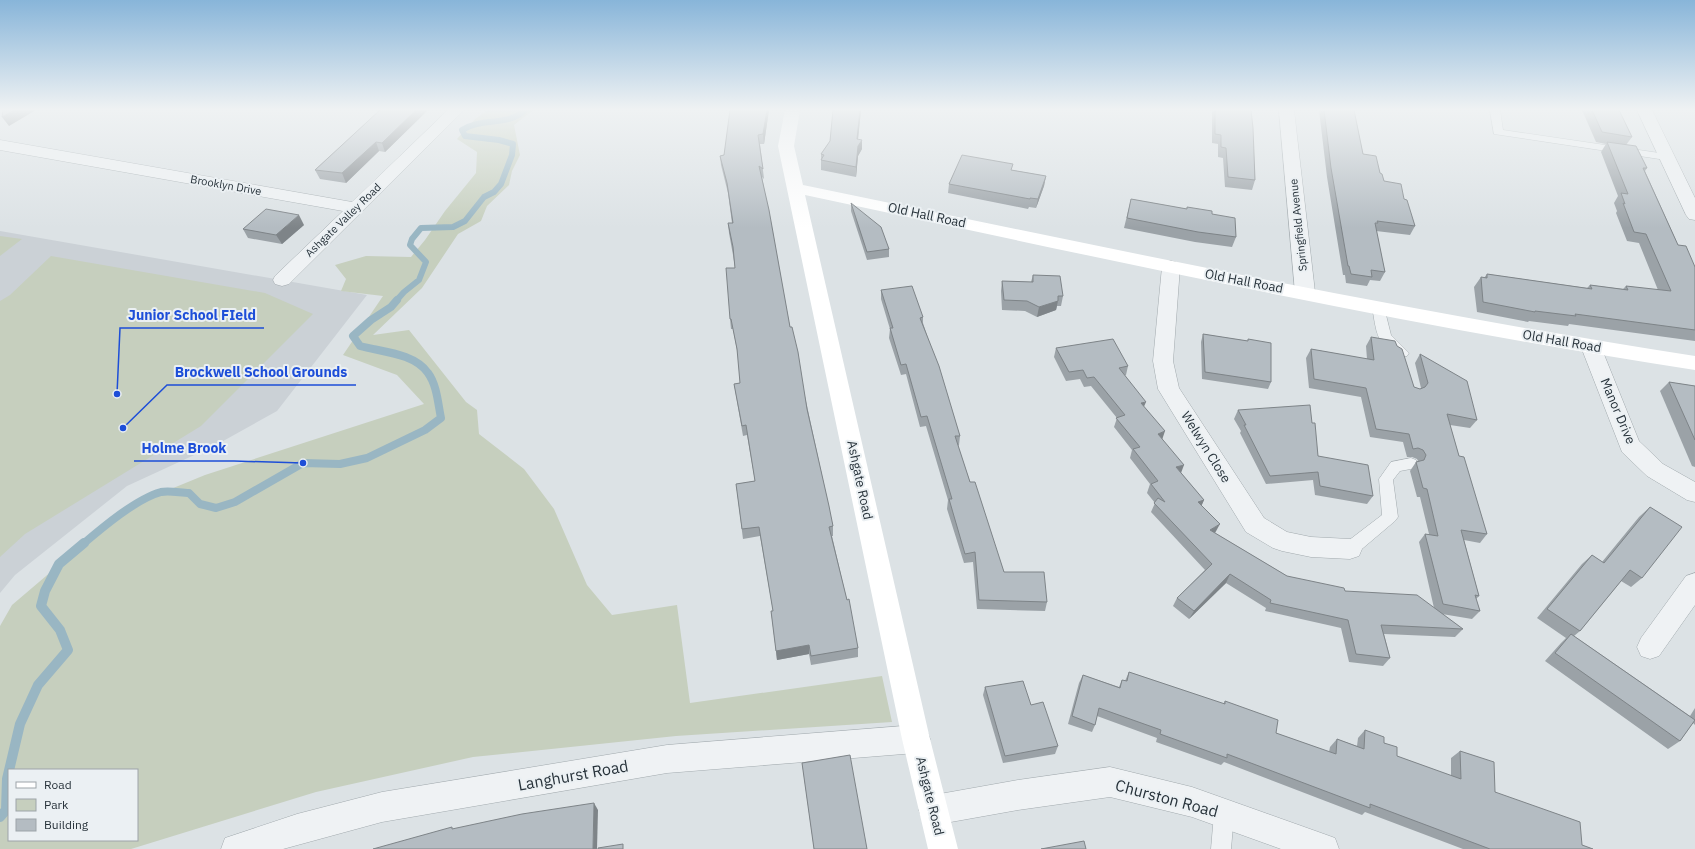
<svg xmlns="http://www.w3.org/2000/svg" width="1695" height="849" font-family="'IBM Plex Sans',sans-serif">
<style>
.built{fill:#cbd1d6}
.green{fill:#c6cfbe;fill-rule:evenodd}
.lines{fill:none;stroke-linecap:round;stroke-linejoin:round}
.stream-far2{stroke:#99b6c3;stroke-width:6}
.stream-far1{stroke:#99b6c3;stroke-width:8}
.stream{stroke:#99b6c3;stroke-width:10}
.lane-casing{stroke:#a2aaae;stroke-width:1}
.street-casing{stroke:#a2aaae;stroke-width:1}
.lane{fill:#eff2f4;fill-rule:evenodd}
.street{fill:#eff2f4;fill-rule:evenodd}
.secondary{fill:#fff;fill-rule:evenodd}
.wall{fill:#9ba2a7}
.shaded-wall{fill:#7e8488}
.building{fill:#b4bcc2;stroke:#7e8488}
.labels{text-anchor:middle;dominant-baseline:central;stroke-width:4;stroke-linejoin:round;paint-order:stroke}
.far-street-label{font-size:11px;fill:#27323a;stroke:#ebf0f3}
.street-label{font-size:13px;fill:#27323a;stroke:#ebf0f3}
.near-street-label{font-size:16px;fill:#27323a;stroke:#ebf0f3}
.leader{fill:none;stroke:#1d4ed8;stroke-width:1.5}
.callout-dot{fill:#1d4ed8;stroke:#ebf0f3;stroke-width:1.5}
.callout-label{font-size:14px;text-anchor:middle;font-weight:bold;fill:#1d4ed8;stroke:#ebf0f3;stroke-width:4;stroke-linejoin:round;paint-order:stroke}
</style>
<rect width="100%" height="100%" fill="#dce2e5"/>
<path class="built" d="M0 231 367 295 277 411 216 445 127 486 15 575 0 593Z"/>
<g class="green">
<path d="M488 110H533L514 125 520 155 512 171 509 185 487 206 481 221 458 234 422 288 373 335 409 330 466 402 477 410 479 434 524 469 554 509 587 585 612 615 677 605 690 703 882 676 892 722 676 736 473 757 316 792 131 849H0V626L12 605 127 507 205 475 424 404 397 375 343 355 383 296 341 291 346 279 335 265 366 256 411 257 425 240 445 211 476 173 477 152 457 139 475 119ZM9 770H137V840H9Z"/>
<path d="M0 236 22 239 0 256Z"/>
<path d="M51 256 265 293 313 314 201 426 25 534 0 557V301L10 295Z"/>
</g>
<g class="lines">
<path class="stream-far2" d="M396 301 404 292 419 280 426 262 410 245 412 239 421 228 453 227 465 221 484 197 494 192 501 184 512 155 513 144 499 140 465 136 462 130C482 117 507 127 525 110"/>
<path class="stream-far1" d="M83 544C103 527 136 499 161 492 169 490 181 493 189 493L200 504 216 508 235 502 303 463 340 464 367 458 425 430 441 418C438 404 437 385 428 373 414 353 382 352 360 346L353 336 371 320 391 307 397 300"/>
<path class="stream" d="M0 817 6 810 7 779 20 724 38 685 68 650 60 630 41 606 45 591 59 564 84 543"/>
<defs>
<g id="lane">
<path d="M1490 110H1500L1503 130 1666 154 1671 157 1666 160 1494 134Z"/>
<path d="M1378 303 1382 304 1384 307 1391 335 1409 353 1407 356C1397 359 1384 347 1379 338 1375 329 1374 317 1372 307L1374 304Z"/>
<path d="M1411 458 1416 460 1418 464 1416 468 1400 471 1393 480 1398 517 1395 521 1356 554 1350 556 1344 554 1342 549 1344 544 1382 515 1379 479 1391 462Z"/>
<path d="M1224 804 1231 807 1234 814 1231 849H1211L1214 814 1217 807Z"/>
</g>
<g id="street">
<path d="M448 110H464L289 284 282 286 275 284 273 280 275 276 343 211 0 150V140L352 202Z"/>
<path d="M1279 110H1294L1315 292 1312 296 1305 298 1298 296 1295 292Z"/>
<path d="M1637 110H1652L1695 198V220L1689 219 1686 215Z"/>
<path d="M1171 261 1178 263 1180 267 1173 361 1179 388 1264 518 1287 532 1311 537 1350 539 1359 542 1362 549 1359 556 1350 559 1311 557 1282 551 1273 548 1246 532 1158 389 1153 361 1162 267 1164 263Z"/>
<path d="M1591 340 1598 342 1601 347 1639 441 1663 464 1695 482V502L1687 500 1647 476 1622 452 1581 347 1584 342Z"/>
<path d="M1695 573V605L1659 656 1650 659 1641 656 1637 647 1641 638 1686 576Z"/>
<path d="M916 725 926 729 930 739 926 749 916 753 667 773 382 822 283 849H221L225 838 297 814 382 792 667 745Z"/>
<path d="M1110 767 1192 787 1324 834 1335 838 1339 849H1281L1192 817 1110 797 1018 810 934 825 923 821 919 810 923 799 934 795 1018 780Z"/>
</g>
</defs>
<use href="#lane" class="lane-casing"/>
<use href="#street" class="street-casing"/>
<use href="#lane" class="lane"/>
<use href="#street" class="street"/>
<path class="secondary" d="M785 110H800L794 146 803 185C1099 246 1396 310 1695 356V370C1396 324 1101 258 805 195L930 739 958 849H928L902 739 778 146Z"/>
</g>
<g class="wall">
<path d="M380 110H428L385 152 379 151 346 183 320 179 315 170Z"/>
<path d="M769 110 764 144H760L764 179 762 177 790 327 833 526V536H832L858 648V657L811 665 809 654 777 660 771 611H773L760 536 743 539 736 484 755 481 747 435 743 436 734 384 740 383 738 356 733 329H731L730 319 735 268 733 255 729 233 728 223H732L728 193 721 165 720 156 724 155Z"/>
<path d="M833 110H861L858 139 862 149 858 156 856 177 821 170V154L830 141Z"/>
<path d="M1109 110H1119V111Z"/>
<path d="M1212 110H1251L1255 180 1252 190 1225 187 1223 158 1218 157V144L1212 143Z"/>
<path d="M1319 110H1354L1363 154 1380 173 1384 181 1404 199 1415 226 1410 235 1376 231 1385 272 1380 281 1370 280 1367 286 1346 283 1345 275H1343L1327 177Z"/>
<path d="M1582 110H1619L1632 137 1626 145 1647 168 1645 171 1678 245 1695 267V341L1569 324 1568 326 1529 321 1528 322 1477 312 1474 287 1481 277 1484 278 1487 274 1587 288 1590 285 1623 289 1626 286 1658 290 1639 243 1627 241 1616 213 1617 211 1614 203 1618 196 1601 152 1606 144 1596 142Z"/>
<path d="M1012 170 1046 176 1044 186 1036 208 1029 207 1028 209 948 193 949 184Z"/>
<path d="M1131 199 1187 209V207L1212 214 1236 237 1232 247 1195 242 1124 228Z"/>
<path d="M851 203 889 249V257L867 260 851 211Z"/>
<path d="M304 225 282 244 248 238 243 229Z"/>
<path d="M1033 275 1063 296 1061 306H1057L1056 310 1037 317 1025 311 1002 310 1001 291 1002 281 1031 282Z"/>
<path d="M881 290 923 317V323L960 436 959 445 958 446 970 482 1004 572 1047 602 1045 611 977 609 973 562 964 563 947 509 948 500 926 426 920 427 906 374 901 375 889 338 890 329 881 299Z"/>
<path d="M1203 334 1248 341V339L1271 382 1268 389 1202 379 1201 342Z"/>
<path d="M1371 337 1414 387 1420 389 1421 388 1415 363 1420 354 1477 420 1470 428 1450 425 1459 456 1487 534 1480 543 1464 540 1479 596 1476 599 1480 611 1472 619 1442 614 1463 629 1455 637 1384 634 1390 658 1383 666 1349 662 1341 628 1265 611 1266 608 1226 583 1189 619 1173 606 1177 598 1205 570 1151 512 1155 503 1147 493 1150 484 1130 458 1132 450 1114 427 1117 418 1091 386 1084 387 1080 379 1066 381 1054 357 1056 348 1128 366 1126 375H1125L1144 407 1181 473 1204 500 1201 506 1215 533 1287 576 1345 591 1434 608 1419 542 1425 534H1429L1420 497H1417L1410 471 1416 462 1418 461 1417 459 1412 457H1407L1403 442 1370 437 1361 397 1309 388 1306 358 1311 349 1367 359 1366 346Z"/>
<path d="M1669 382 1695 386V467L1692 466 1660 391Z"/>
<path d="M1238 410 1312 423 1318 456 1373 496 1367 504 1315 495 1313 480 1266 484 1240 433 1241 431 1234 419Z"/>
<path d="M1650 507 1642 578 1631 587 1621 581 1580 631 1574 636 1690 716 1695 708V725L1693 723 1680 741 1668 749 1545 661 1561 643 1566 638 1537 618 1582 564 1592 555 1602 562 1639 517Z"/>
<path d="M1129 672 1223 704 1225 701 1276 733 1329 752 1330 747 1337 739 1357 746 1358 738 1365 730 1384 743 1397 756 1451 776V758L1460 751 1495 792 1582 845 1593 849H1463L1365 812 1362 815 1224 762 1221 765 1156 742 1157 738 1097 716 1095 725 1092 732 1068 724 1079 683 1083 675 1119 687 1122 680 1125 681Z"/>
<path d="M985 687 1031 705 1058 746 1055 754 1003 763 983 695Z"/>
<path d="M802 763 867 849H814Z"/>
</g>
<g class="shaded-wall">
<path d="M14 110H36L9 126 2 117Z"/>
<path d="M416 110H428L385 152 382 143Z"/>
<path d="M767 110H769L764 144 763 134Z"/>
<path d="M860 110H861L857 148V139Z"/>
<path d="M862 140V149L858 156 856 177V167L858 146Z"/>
<path d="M376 142 379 151 346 183 342 173Z"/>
<path d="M1046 176 1044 186 1036 208 1038 199Z"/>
<path d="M299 215 304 225 282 244 276 235Z"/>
<path d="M1058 301 1056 310 1037 317 1039 307Z"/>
<path d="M1146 402 1142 411 1141 403Z"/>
<path d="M1165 431 1162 440 1158 434Z"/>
<path d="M1184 465 1181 473 1176 467Z"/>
<path d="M1204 500 1200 509 1198 502Z"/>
<path d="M1220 524 1215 533 1210 530Z"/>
<path d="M1230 574 1226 583 1189 619 1194 611Z"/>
<path d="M809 645V654L777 660 776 651Z"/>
<path d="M594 803 598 810 597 849H593Z"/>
</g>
<g class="building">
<path d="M3 110H14L2 117Z"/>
<path d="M380 110H416L382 143 376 142 342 173 315 170Z"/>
<path d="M730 110H767L763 134 758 135 763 169 759 166 769 210 790 327H792L798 352 807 409 829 506 833 526 829 527 847 600 849 599 858 648 811 656 809 645 776 651 771 611H773L759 527 742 529 736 484 755 481 746 425 742 426 734 384 740 383 737 349 731 319H730L726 268H735L733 247 728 223H733L727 183 720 156 724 155Z"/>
<path d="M833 110H860L857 139 862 140 858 146 856 167 821 160 824 155 821 154 830 141Z"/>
<path d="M1215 110H1251L1253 128 1255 180 1228 177 1226 148 1221 147V135L1215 134Z"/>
<path d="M1324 110H1354L1363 154 1376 156 1380 173 1382 174 1384 181 1401 184 1404 199 1407 200 1415 226 1377 221 1378 223H1375L1385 272 1371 270 1372 277 1351 274 1349 266H1348L1331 168Z"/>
<path d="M1592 110H1619L1632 137 1602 132Z"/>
<path d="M1607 142 1636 146 1647 168H1643L1678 245 1686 246 1695 267V330L1575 314 1576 316 1535 311V312L1483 302 1481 277 1487 278V274L1592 289 1590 285 1628 290 1626 286 1671 291 1646 234 1634 232 1623 203 1625 204 1621 193 1628 194Z"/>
<path d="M962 155 1013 164 1011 170 1046 176 1038 199 1030 198V199L949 184Z"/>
<path d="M1131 199 1187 209V207L1212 211V214L1235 218 1236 237 1198 232 1127 218Z"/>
<path d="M851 203 881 227 889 249 867 252Z"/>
<path d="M266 209 299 215 276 235 243 229Z"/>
<path d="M1033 275 1060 276 1063 296H1058V301L1039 307 1027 301 1004 300 1002 281 1033 282Z"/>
<path d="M912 286 923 317 920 318 939 366 960 436H955L970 482H975L1004 572H1044L1047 602 979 600 975 552 965 554 949 499H952L927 416 921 417 906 364 901 365 890 328H893L881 290Z"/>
<path d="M1203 334 1248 341V339L1271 343V382L1205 372Z"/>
<path d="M1371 337 1395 341 1397 346 1402 349 1414 387 1420 389 1425 387 1428 383 1420 354 1467 381 1477 420 1447 414 1459 456 1464 457 1487 534 1461 530 1479 596 1475 595 1480 611 1443 604 1425 534 1438 536 1427 489 1423 488 1416 462 1424 460 1426 455 1423 450 1418 448 1413 449 1409 434 1376 429 1366 388 1314 379 1311 349 1374 360Z"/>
<path d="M1113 339 1128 366 1119 368 1146 402 1141 403 1165 431 1158 434 1184 465 1176 467 1204 500 1198 502 1220 524 1210 530 1287 576 1344 588 1345 591 1417 595 1463 629 1381 625 1390 658 1356 654 1348 620 1270 603 1271 600 1230 574 1194 611 1177 598 1212 564 1154 503 1158 498 1165 502 1151 484 1158 481 1133 449 1140 447 1116 418 1125 415 1094 377 1087 378 1083 370 1069 372 1056 348Z"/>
<path d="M1669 382 1695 386V440Z"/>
<path d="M1310 405 1312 423H1315L1318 456 1368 465 1373 496 1320 486 1318 472 1270 476 1244 425H1246L1238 410Z"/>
<path d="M1650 507 1682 527 1642 578 1630 570 1580 631 1547 609 1592 555 1604 563Z"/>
<path d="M1571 634 1695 720 1680 741 1555 653Z"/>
<path d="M1129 672 1225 704V701L1278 720 1276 733 1336 754 1337 739 1364 749 1365 730 1384 737V743L1397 747V756L1461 779 1460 751 1494 762 1495 792 1580 822 1582 845 1593 849H1490L1370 804V808L1227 754V758L1160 734 1161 730 1099 708 1095 725 1072 716 1083 675 1120 688 1122 680 1127 681Z"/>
<path d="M1023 681 1031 705 1043 702 1058 746 1005 756 985 687Z"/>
<path d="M850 755 867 849H814L802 763Z"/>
<path d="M594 803 593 849H373L452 827V829L522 814Z"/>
<path d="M1084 841 1086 849H1041Z"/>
<path d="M623 844V849H598V848Z"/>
</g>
<linearGradient id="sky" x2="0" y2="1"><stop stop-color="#88b5d9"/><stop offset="0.48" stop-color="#eff2f3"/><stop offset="1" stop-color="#eff2f3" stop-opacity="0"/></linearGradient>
<rect width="1695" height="228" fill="url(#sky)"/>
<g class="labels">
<g class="far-street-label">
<text transform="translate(226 185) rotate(10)">Brooklyn Drive</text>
<text transform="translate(343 220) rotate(-44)">Ashgate Valley Road</text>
<text transform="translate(1298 225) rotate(-96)">Springfield Avenue</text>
</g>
<g class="street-label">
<text transform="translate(927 215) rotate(12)">Old Hall Road</text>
<text transform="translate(1244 281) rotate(11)">Old Hall Road</text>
<text transform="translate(1562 341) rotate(10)">Old Hall Road</text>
<text transform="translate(1618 411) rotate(67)">Manor Drive</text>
<text transform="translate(1206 447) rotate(58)">Welwyn Close</text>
<text transform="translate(860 480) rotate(78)">Ashgate Road</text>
<text transform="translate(930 796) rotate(76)">Ashgate Road</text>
</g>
<g class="near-street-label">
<text transform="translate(573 775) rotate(-10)">Langhurst Road</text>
<text transform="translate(1167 798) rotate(15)">Churston Road</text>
</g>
</g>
<path class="leader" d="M117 394L120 328H264M123 428L167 385H356M303 463L234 461H134"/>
<g class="callout-dot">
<circle cx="117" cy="394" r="4"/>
<circle cx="123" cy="428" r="4"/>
<circle cx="303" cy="463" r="4"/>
</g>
<g class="callout-label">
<text x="192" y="320">Junior School FIeld</text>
<text x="261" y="377">Brockwell School Grounds</text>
<text x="184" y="453">Holme Brook</text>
</g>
<rect x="8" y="769" width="130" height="72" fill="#ebf0f3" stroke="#9da4a9"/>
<rect x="16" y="782" width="20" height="6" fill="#ffffff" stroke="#9da4a9"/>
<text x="44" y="789" font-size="12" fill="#27323a">Road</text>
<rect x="16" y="799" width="20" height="12" fill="#c6cfbe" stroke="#9da4a9"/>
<text x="44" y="809" font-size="12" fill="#27323a">Park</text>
<rect x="16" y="819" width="20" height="12" fill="#b4bcc2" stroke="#9da4a9"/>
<text x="44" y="829" font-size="12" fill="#27323a">Building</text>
</svg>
